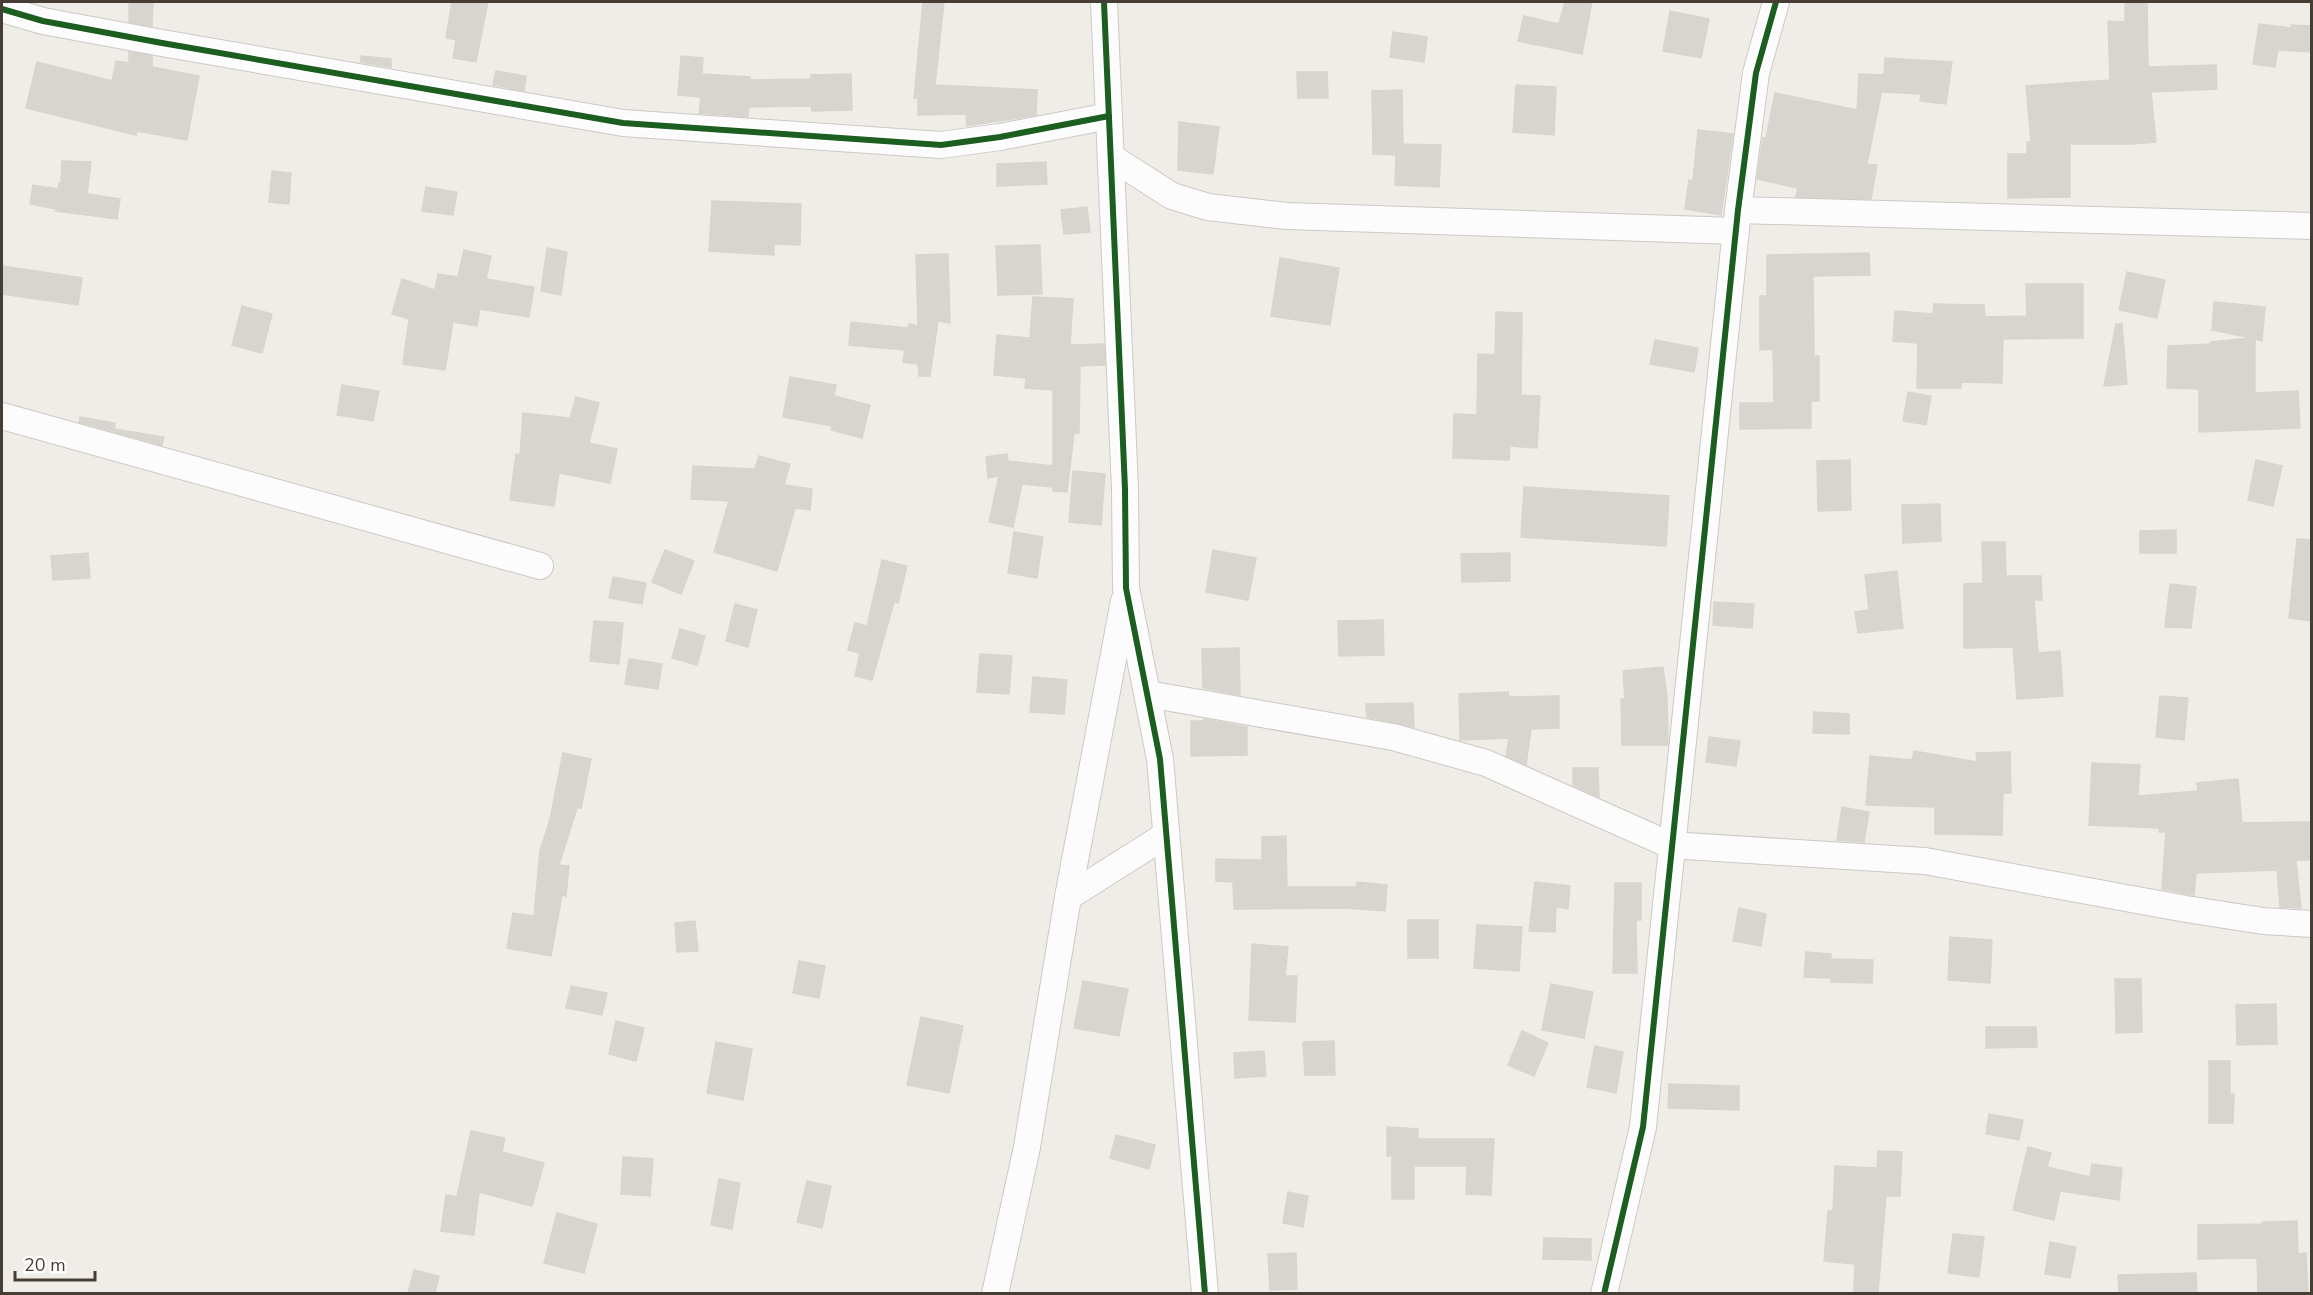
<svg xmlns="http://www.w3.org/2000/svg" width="2313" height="1295" font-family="'Nunito Sans',sans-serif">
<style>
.building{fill:#d8d4cf;stroke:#d8d4ce;stroke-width:1.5}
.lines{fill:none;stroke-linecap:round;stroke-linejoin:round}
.minor-casing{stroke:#ccc9c4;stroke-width:28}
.minor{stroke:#fdfcfc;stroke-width:26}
.cycleway-casing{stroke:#fff;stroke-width:10}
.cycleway{stroke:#1b5e20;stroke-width:6}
</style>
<rect width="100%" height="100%" fill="#f0ede8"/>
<g class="building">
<path d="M129 2H153L152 26 129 22Z"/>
<path d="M452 2H488L476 62 453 58 456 40 446 38Z"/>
<path d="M923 2H944L935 85 1037 90 1036 115 967 126 966 114 918 115V98H914Z"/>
<path d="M1565 2H1592L1582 54 1518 41 1524 16 1559 24Z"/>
<path d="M2125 2H2147L2148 67 2216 65 2217 89 2151 92 2156 142 2131 144H2070V197L2008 198V154H2027V142H2031L2026 86 2110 80 2108 21 2125 22Z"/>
<path d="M1670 11 1709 19 1701 58 1663 51Z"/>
<path d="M2259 24 2291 28V25L2312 26V52L2278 50 2275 67 2253 64Z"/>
<path d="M1393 32 1427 37 1424 62 1390 57Z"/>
<path d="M129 52 152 56V67L199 76 187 140 137 131 136 135 26 108 37 62 112 81 116 61 129 63Z"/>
<path d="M361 56 391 59V67L361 62Z"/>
<path d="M681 56 703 58 702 74 750 77V80L811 79V75L851 74 852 110 812 111 811 106 749 107 748 117 699 113 701 97 678 95Z"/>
<path d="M1885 58 1952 62 1946 104 1920 101 1921 94 1883 92 1884 79 1867 164 1877 165 1871 199 1796 197 1798 188 1757 179 1763 138H1766L1775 93 1857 110 1859 74 1884 75Z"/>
<path d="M496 71 526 76 524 91 493 85Z"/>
<path d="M1297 72H1327L1328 98H1298Z"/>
<path d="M1516 85 1556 87 1554 135 1513 132Z"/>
<path d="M1402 90 1403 144 1441 145 1439 187 1395 185 1396 155 1373 154 1372 91Z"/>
<path d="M1179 122 1219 127 1213 174 1178 170Z"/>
<path d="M1698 130 1733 134 1721 215 1685 209 1689 180 1693 181Z"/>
<path d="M62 161 91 162 87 194 120 199 117 219 56 211V209L30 204 33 185 58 189 59 183H61Z"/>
<path d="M1046 162 1047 184 997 186V164Z"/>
<path d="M272 171 291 173 289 204 269 202Z"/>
<path d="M426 187 457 192 453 215 422 211Z"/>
<path d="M712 201 801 204 800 245 774 244V255L709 251Z"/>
<path d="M1087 207 1090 232 1064 234 1061 210Z"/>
<path d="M1040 245 1042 294 998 295 996 246Z"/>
<path d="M547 248 567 252 561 295 541 291Z"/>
<path d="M464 250 491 256 486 279 534 287 529 317 480 309 477 326 453 322 445 370 403 364 409 319 392 314 402 279 435 290 438 274 458 277Z"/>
<path d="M1869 253 1870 275 1813 276 1814 356H1819V401H1811V428L1740 429V403H1774L1773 349 1760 350V296H1767V255Z"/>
<path d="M948 254 950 323 938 321 930 376H919L918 364 903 362 905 350 849 345 851 322 908 328 909 324 918 326 916 255Z"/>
<path d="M1280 258 1339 268 1330 325 1271 316Z"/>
<path d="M2 266 82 278 78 305 2 294Z"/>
<path d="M2127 272 2165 280 2157 318 2119 310Z"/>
<path d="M2026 284H2083V338L2003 339 2002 383 1961 382V388H1917L1918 343 1893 341 1895 311 1933 314 1934 304 1984 305 1985 317 2027 316Z"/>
<path d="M1033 297 1073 299 1070 345 1104 344 1105 365 1080 366 1079 433H1074L1067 492 1053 491V487L1022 484 1013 527 989 522 999 476 988 478 986 457 1007 454 1008 461 1053 466V390L1025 388 1026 378 994 375 997 335 1030 338Z"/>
<path d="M2214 302 2265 307 2262 341 2255 339V393L2298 391 2300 428 2199 432V389L2167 388 2168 346 2210 344 2211 342 2251 338 2212 330Z"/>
<path d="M242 306 272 314 262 353 232 345Z"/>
<path d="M1496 312 1522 313 1521 395 1540 396 1537 448 1510 446 1509 460 1453 458 1454 414 1477 415 1478 354 1495 355Z"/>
<path d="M2116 324H2122L2127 384 2104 386Z"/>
<path d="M1655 340 1698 348 1694 372 1650 364Z"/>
<path d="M790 377 836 385 834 396 870 405 862 438 831 430 832 426 783 417Z"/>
<path d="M342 385 379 391 373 421 337 415Z"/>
<path d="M1908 392 1931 396 1926 425 1903 421Z"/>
<path d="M576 397 599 403 589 443 617 449 610 483 559 473 554 506 510 500 516 454 520 455 523 413 570 418Z"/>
<path d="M80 417 115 423 114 429 164 437 162 445 79 422Z"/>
<path d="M759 456 790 464 784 485 812 489 810 510 795 508 777 571 714 552 729 501 691 499 693 466 755 469Z"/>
<path d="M1850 460 1851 510 1818 511 1817 461Z"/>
<path d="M2256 460 2282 466 2273 506 2248 500Z"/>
<path d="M1073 471 1105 474 1101 525 1069 522Z"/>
<path d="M1524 487 1669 496 1666 546 1521 537Z"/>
<path d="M1940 504 1941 541 1903 543 1902 505Z"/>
<path d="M2176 530V553H2140V531Z"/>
<path d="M1014 532 1043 537 1037 578 1008 573Z"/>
<path d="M2297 539 2312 540V621L2289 618Z"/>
<path d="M1982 542H2005L2006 576H2041L2042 600H2034L2038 653 2060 651 2063 696 2017 699 2013 647 1964 648V584L1983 583Z"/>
<path d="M665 550 694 561 681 594 652 582Z"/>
<path d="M1213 550 1256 558 1248 600 1206 592Z"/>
<path d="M88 553 90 578 53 580 51 556Z"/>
<path d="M1510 553V581L1462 582 1461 554Z"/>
<path d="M882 560 907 566 898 603 894 602 872 680 855 676 860 653 848 650 855 623 867 626Z"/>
<path d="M1897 571 1903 628 1858 633 1855 612 1869 610 1865 575Z"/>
<path d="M613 577 646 583 642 604 609 598Z"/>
<path d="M2170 584 2196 587 2191 628 2165 627Z"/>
<path d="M1714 602 1754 604 1752 628 1713 625Z"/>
<path d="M735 604 757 610 748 647 726 641Z"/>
<path d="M1383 620 1384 655 1339 656 1338 621Z"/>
<path d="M594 621 623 623 619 664 590 661Z"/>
<path d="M680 629 705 636 697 665 672 658Z"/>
<path d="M1239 648 1240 695 1203 688 1202 649Z"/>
<path d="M980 654 1012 656 1009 694 977 692Z"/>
<path d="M629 659 662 664 658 689 625 684Z"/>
<path d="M1663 667 1667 698 1668 745H1622L1621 699H1625L1623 671Z"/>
<path d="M1033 677 1067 680 1064 714 1030 712Z"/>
<path d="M1508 692 1509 697 1559 696V728L1531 729 1526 765 1506 756 1509 738 1460 740 1459 694Z"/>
<path d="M2160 696 2188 698 2184 740 2156 737Z"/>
<path d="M1413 703 1414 727 1367 717 1366 704Z"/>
<path d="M1814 712 1849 714V734L1813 733Z"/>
<path d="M1204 719 1247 727V755L1191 756V721H1204Z"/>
<path d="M1709 737 1740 741 1736 766 1706 762Z"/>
<path d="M1914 751 1977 762 1976 753 2010 752 2011 793H2003L2002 835 1935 834V807L1866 805 1870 756 1912 760Z"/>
<path d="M563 753 591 759 581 808H577L559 865 569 866 566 896 562 895 551 956 507 948 513 913 534 916 540 851 550 819Z"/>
<path d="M2092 763 2140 765 2138 796 2198 791 2197 783 2238 779 2242 823 2312 822V860H2296L2301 908 2280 907 2277 870 2196 873 2194 895 2162 889 2166 832H2159V828L2089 825Z"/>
<path d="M1573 768H1598L1599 797 1573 785Z"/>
<path d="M1842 807 1869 812 1864 842 1837 840Z"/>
<path d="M1286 836 1287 887H1357V882L1387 885 1385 911 1345 908 1234 909 1233 882 1216 881V859L1262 860V837Z"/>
<path d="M1535 882 1570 886 1568 909 1556 907 1555 932 1529 931Z"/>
<path d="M1615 883H1641V920H1636L1637 973H1613Z"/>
<path d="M1739 908 1766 914 1761 946 1733 941Z"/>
<rect x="1408" y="920" width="30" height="38"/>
<path d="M695 921 698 951 677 952 675 923Z"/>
<path d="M1477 925 1522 927 1519 971 1474 968Z"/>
<path d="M1950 937 1992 940 1990 983 1948 980Z"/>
<path d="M1252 944 1288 947 1285 976H1297L1295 1022 1249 1020Z"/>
<path d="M1806 952 1831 954 1830 978 1804 977Z"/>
<path d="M1832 959 1873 960 1872 983 1831 982Z"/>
<path d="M799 961 825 966 819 998 793 993Z"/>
<path d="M2115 979H2141L2142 1032 2116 1033Z"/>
<path d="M1083 981 1128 989 1119 1036 1074 1028Z"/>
<path d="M1551 984 1593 992 1584 1038 1542 1030Z"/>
<path d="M571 986 607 993 602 1015 566 1008Z"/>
<path d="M2276 1004 2277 1044 2237 1045 2236 1005Z"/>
<path d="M921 1017 963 1026 949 1093 907 1085Z"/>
<path d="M616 1021 644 1028 636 1061 609 1054Z"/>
<path d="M1986 1027H2036L2037 1047 1986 1048Z"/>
<path d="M1522 1031 1548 1043 1534 1076 1508 1065Z"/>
<path d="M1334 1041 1335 1075H1305L1303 1042Z"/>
<path d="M716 1042 752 1049 743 1100 707 1093Z"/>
<path d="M1595 1046 1623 1052 1616 1093 1587 1087Z"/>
<path d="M1264 1051 1266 1076 1235 1078 1234 1053Z"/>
<path d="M2209 1061H2230V1094H2234L2233 1123H2209Z"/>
<path d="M1669 1084 1739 1086V1110L1668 1108Z"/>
<path d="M1989 1114 2023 1120 2019 1140 1986 1134Z"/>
<path d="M1387 1127 1418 1129V1139H1494L1491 1195 1466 1194 1467 1166H1414V1199H1392V1156H1387Z"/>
<path d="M471 1131 505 1138 502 1152 544 1163 532 1206 479 1192 474 1235 441 1231 446 1195 457 1197Z"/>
<path d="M1116 1135 1155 1145 1149 1169 1110 1158Z"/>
<path d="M2028 1147 2051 1153 2047 1167 2090 1177 2092 1164 2122 1168 2119 1200 2060 1191 2054 1220 2013 1210Z"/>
<path d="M1878 1151 1902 1152 1900 1196H1886L1878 1293H1854L1855 1264 1824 1261 1828 1211H1833L1835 1166 1877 1168Z"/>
<path d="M623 1157 653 1159 650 1196 621 1194Z"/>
<path d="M719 1179 740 1183 732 1229 711 1225Z"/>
<path d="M807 1181 831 1186 822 1228 797 1222Z"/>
<path d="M1288 1192 1308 1196 1303 1227 1283 1223Z"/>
<path d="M557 1213 597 1224 584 1273 544 1263Z"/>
<path d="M2297 1221 2298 1254 2306 1253 2308 1293H2258L2257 1258 2198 1259V1225L2263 1224V1222Z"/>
<path d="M1953 1234 1984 1237 1979 1277 1948 1273Z"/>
<path d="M1544 1238 1591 1239V1260L1543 1259Z"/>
<path d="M2050 1242 2076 1247 2070 1278 2045 1274Z"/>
<path d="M1296 1253 1297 1289 1270 1290 1268 1254Z"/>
<path d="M414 1270 439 1276 435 1293H408Z"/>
<path d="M2196 1273 2197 1293H2119L2118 1275Z"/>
</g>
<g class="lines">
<defs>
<g id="minor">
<path d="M1104 2 1125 489 1126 588 1160 759 1205 1294"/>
<path d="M2 9 43 21 162 43 623 123 941 145 1000 137 1109 116"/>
<path d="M1111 157 1172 196 1208 207 1287 216 1736 231"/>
<path d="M1738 210 2312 226"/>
<path d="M2 416 540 566"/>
<path d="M1148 694 1393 737 1486 763 1670 845 1925 861 2186 909 2263 921 2312 924"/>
<path d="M1068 897 1166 835"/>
<path d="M995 1294 1027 1147 1068 897 1124 601"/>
<path d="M1604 1294 1643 1127 1738 210 1756 73 1776 2"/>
</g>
</defs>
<use href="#minor" class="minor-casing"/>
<use href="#minor" class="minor"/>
<defs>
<g id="cycleway">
<path d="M1104 2 1125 489 1126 588 1160 759 1205 1294"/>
<path d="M2 9 43 21 162 43 623 123 941 145 1000 137 1109 116"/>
<path d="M1604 1294 1643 1127 1738 210 1756 73 1776 2"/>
</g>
</defs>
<use href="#cycleway" class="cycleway-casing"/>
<use href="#cycleway" class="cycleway"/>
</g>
<rect width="2313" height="1295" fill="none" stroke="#463e34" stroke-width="6"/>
<path d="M15 1271v9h80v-9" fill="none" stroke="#463e34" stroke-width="3"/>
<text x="24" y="1271" font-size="18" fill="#463e34" stroke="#ffffff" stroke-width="4.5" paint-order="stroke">20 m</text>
</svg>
